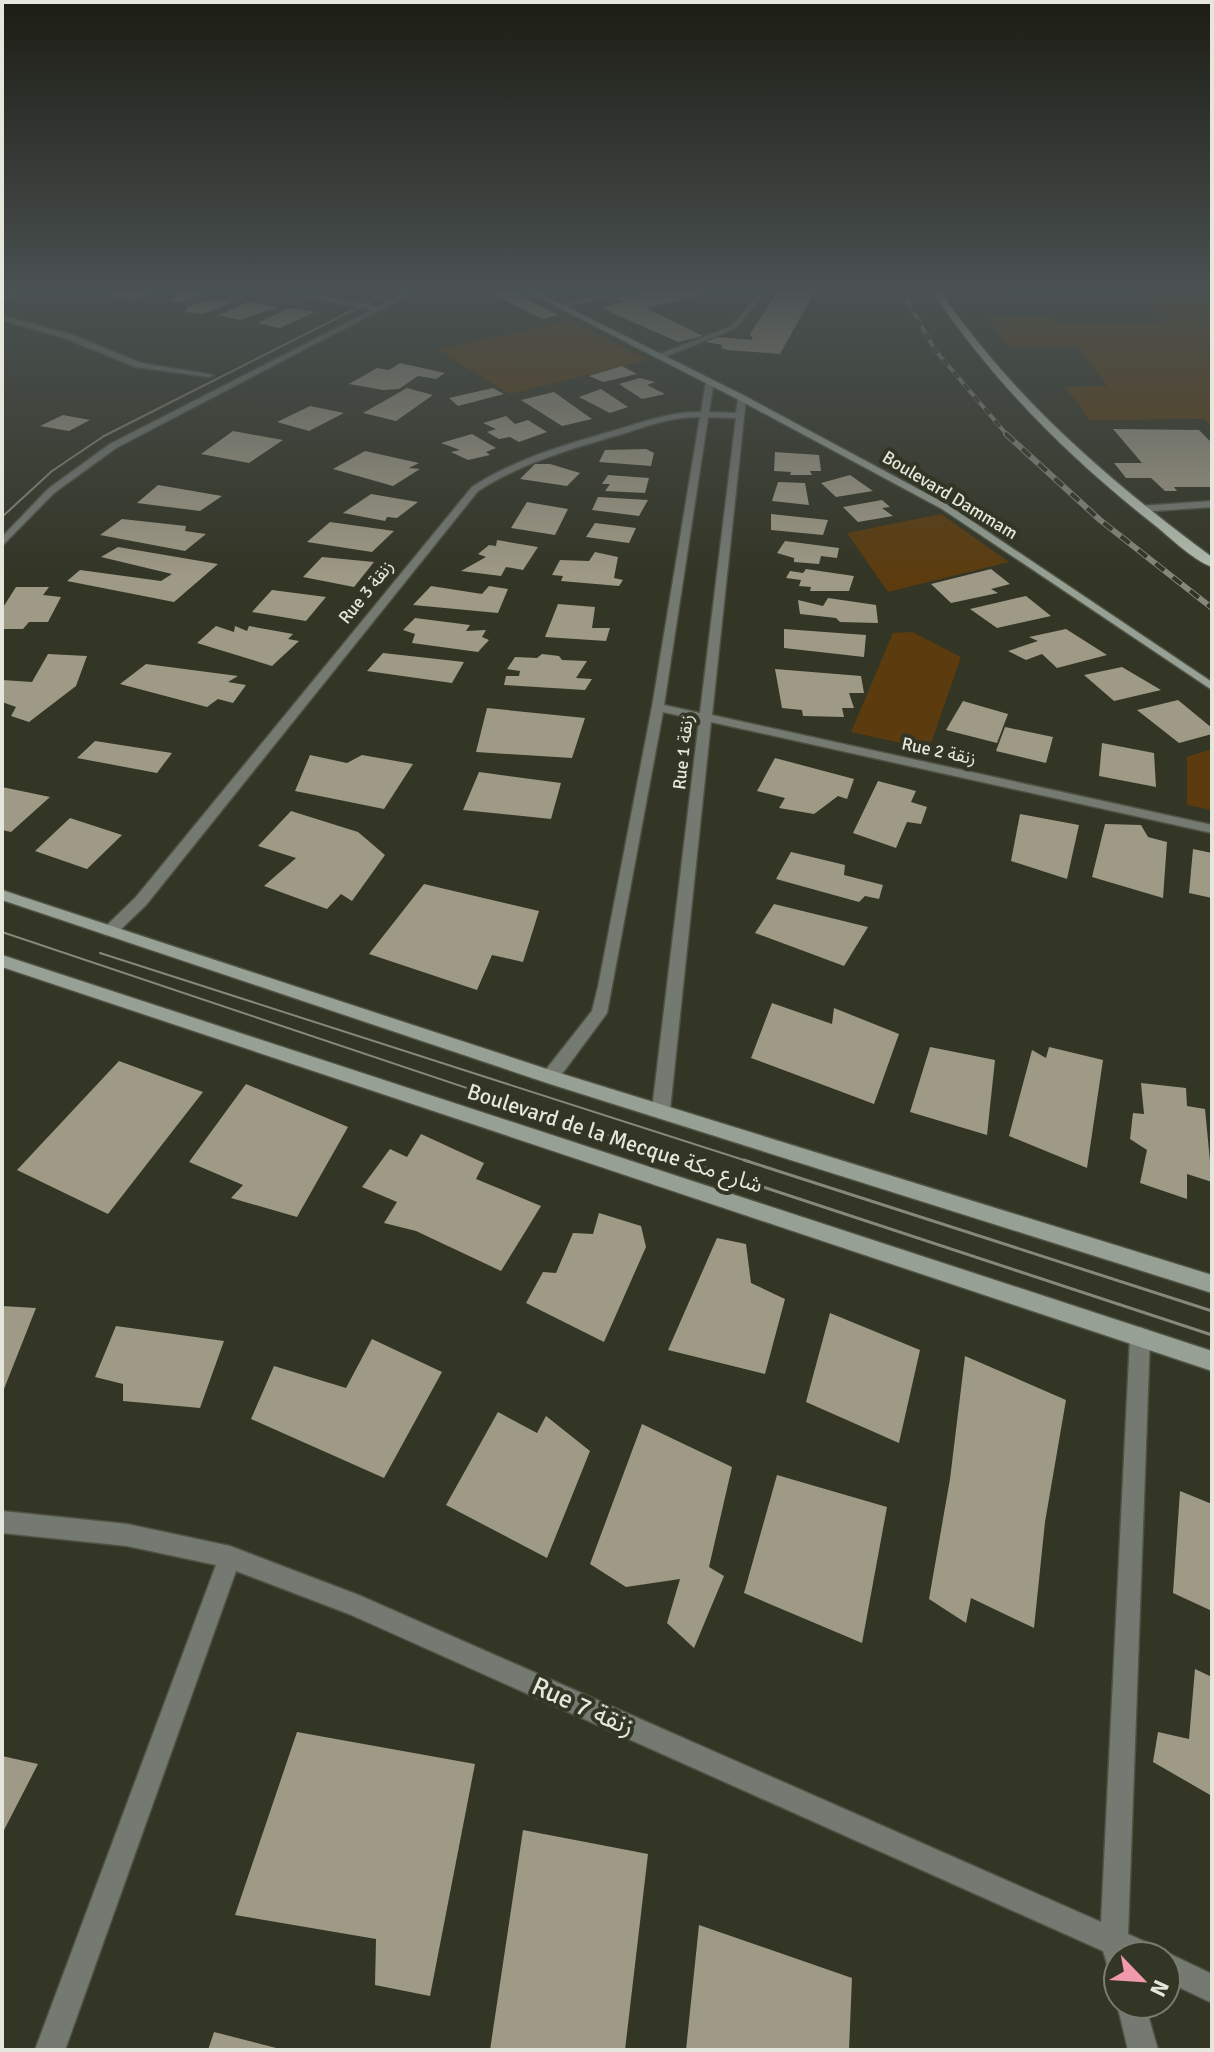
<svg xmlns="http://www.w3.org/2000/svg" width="1214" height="2052" font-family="Signika,'Noto Sans Arabic',sans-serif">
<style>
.green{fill:#5c3c0e}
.building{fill:#9f9a86}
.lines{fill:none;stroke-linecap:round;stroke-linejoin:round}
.street-casing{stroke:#4f5142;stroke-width:3}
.secondary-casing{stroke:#4f5142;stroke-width:3}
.primary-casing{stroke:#4f5142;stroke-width:3}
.street{fill:#747972;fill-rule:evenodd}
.secondary{fill:#97a094;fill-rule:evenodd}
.primary{fill:#b3beaf;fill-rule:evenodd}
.tram-far1{stroke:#86887b;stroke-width:2}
.tram{stroke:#86887b;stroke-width:3}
.rail-far1-casing{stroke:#86887b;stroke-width:4}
.rail-casing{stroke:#86887b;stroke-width:6}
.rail-far1{stroke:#333525;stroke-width:3;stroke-dasharray:8;stroke-linecap:butt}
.rail{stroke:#333525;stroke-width:4;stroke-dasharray:11;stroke-linecap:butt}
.labels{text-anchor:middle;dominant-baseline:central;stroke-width:8;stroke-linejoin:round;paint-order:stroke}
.far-street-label{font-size:18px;fill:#e5e7dd;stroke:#333525}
.street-label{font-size:22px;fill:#e5e7dd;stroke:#333525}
.near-street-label{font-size:26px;fill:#e5e7dd;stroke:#333525}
</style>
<rect width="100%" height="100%" fill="#333525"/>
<g class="green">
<path d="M1143 291 1212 293V428L1204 419 1090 420 1065 387 1108 386 1077 347H1008L987 317H1052L1057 323H1167L1149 305 1157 304Z"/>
<path d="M570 320 648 360 510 394 437 350Z"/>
<path d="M941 514 1009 562 888 592 847 533Z"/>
<path d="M912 632 961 657 929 749 851 732 893 633Z"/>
<path d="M1212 749V810L1187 805V757Z"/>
</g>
<g class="building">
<path d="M118 291H155V292L131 301 109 295Z"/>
<path d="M170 291H207L208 292 179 303 168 301 178 297 171 296 177 294Z"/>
<path d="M511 291 558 315 542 319 490 293Z"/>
<path d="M657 291H717L646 308 703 336 678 342 601 308 625 301 617 298Z"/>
<path d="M778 291H815L780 354 728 350 721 348 723 345 706 342 717 337 753 340 750 334Z"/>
<path d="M213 299 233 302 203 314 184 312 188 309 184 308Z"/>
<path d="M247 302 277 307 240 320 218 315Z"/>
<path d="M289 308 315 312 280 328 258 323Z"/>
<path d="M400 363 445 373 436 379 418 376 399 389 383 390 349 384 377 368 389 370Z"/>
<path d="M622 366 637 374 603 382 589 376Z"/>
<path d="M640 378 655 382 647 385 665 394 642 399 619 384Z"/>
<path d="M407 388 433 395 396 421 363 413Z"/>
<path d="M493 388 504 394 458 406 449 398Z"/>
<path d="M601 389 628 407 610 413 579 397Z"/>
<path d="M554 392 592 419 562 426 521 400Z"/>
<path d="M310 406 344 413 309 431 277 422Z"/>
<path d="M63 415 90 420 69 431 40 426Z"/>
<path d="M506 416 515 424 528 420 547 432 519 442 510 437 499 439 487 432 496 429 483 423Z"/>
<path d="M1113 429 1199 430 1212 443V487H1174L1177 491H1165L1151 478H1126L1114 463H1142Z"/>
<path d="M233 431 283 440 249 463 201 454Z"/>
<path d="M472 434 496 448 486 452 490 455 468 460 451 452 460 450 441 443Z"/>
<path d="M646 449 654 453 651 466 599 462 605 450Z"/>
<path d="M365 451 419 463 409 468 420 469 393 486 333 469Z"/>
<path d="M775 452 819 455 821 471H810L812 475H790L791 472 774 471Z"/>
<path d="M535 464H550L580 473 567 486 520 479Z"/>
<path d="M608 475 649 478 645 493 605 491 610 484H602Z"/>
<path d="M850 475 873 491 836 497 821 483Z"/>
<path d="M778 482 805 483 809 505 772 501Z"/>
<path d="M158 485 222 496 200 511 137 503Z"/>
<path d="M371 494 418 502 397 518 387 517 385 521 343 513Z"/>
<path d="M598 497 648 500 639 516 592 510Z"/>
<path d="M882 500 890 507 882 508 893 516 858 522 843 507Z"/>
<path d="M527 502 568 509 555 535 511 528Z"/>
<path d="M771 514 828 520 823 535 771 530Z"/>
<path d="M122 519 186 526 185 531 206 534 185 551 100 535Z"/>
<path d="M330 522 394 531 372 552 307 542Z"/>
<path d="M595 523 636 528 629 543 586 537Z"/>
<path d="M497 540 538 547 523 570 506 567 501 576 461 571 486 557 478 554 489 545 496 546Z"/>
<path d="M785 541 839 548 837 558 821 556 819 564 794 562V558L777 553Z"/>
<path d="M118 547 218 564 174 602 67 581 80 570 161 581 172 574 101 557Z"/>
<path d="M595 552 618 557 614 578 623 580 619 586 561 581 563 576 552 575 560 560 589 561Z"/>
<path d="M322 557 374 562 354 587 303 577Z"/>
<path d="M806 569 854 576 849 591H810L811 587 799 586 801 580 786 578 790 571 803 573Z"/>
<path d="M991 569 1010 584 991 589 998 593 951 603 931 584Z"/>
<path d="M431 586 482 594 489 586 508 589 498 613 413 605Z"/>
<path d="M16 587H49L43 595 61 597 48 622H29L23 629H2V609Z"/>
<path d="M272 590 326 597 306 621 252 612Z"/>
<path d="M1026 596 1051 616 997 628 970 609Z"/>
<path d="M828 598 876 605 878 623 840 622 836 618 800 614 798 600 823 606Z"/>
<path d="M558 604 595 607 592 628H610L606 641 545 637Z"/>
<path d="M415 618 470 625 466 631 486 630 482 637 489 640 478 652 412 643 415 634 403 630Z"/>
<path d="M216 626 234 632 235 626 247 631 249 626 293 634 288 639 299 641 272 666 197 643Z"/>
<path d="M784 629 866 635 864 657 784 648Z"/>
<path d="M1066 629 1107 655 1057 668 1042 654 1026 660 1008 651 1038 641 1029 637Z"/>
<path d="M383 653 464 662 452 683 367 671Z"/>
<path d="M48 654 87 656 76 686 29 722 11 716 16 707 2 702V680L32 682Z"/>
<path d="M542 654 559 656 562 660 587 661 576 678 592 679 585 690 504 685 506 676H519L520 671 507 669 515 657 537 658Z"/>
<path d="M146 664 238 676 228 682 246 685 233 703 218 699 207 707 120 684Z"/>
<path d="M1122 667 1161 690 1114 701 1084 675Z"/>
<path d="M775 669 861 676 864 693H849L854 708H842L844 717 803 716 802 710 782 708Z"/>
<path d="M1178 700 1212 728V734L1179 743 1137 710Z"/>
<path d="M963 701 1008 714 997 743 946 730Z"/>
<path d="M487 708 585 718 572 758 476 752Z"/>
<path d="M1005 727 1053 737 1046 763 996 751Z"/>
<path d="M95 741 172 753 157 773 77 758Z"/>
<path d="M1102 743 1154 753 1156 787 1099 776Z"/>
<path d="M310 755 347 763 362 755 413 764 384 809 295 791Z"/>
<path d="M775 758 854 779 847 799 838 796 814 814 779 808 785 798 757 791Z"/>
<path d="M479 772 561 783 551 819 463 810Z"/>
<path d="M878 781 916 791 911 802 927 807 921 824 907 822 896 848 853 833Z"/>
<path d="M2 787 50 797 11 832 2 830Z"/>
<path d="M291 811 358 832 385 855 352 901 341 894 327 909 264 886 296 858 258 846Z"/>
<path d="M1020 814 1079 825 1067 879 1011 861Z"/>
<path d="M70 818 122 835 87 869 35 851Z"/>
<path d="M1105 824 1141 825 1148 837 1167 842 1163 898 1092 877Z"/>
<path d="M1193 849 1212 853V898L1189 893Z"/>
<path d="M791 852 845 865 844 875 883 885 879 899 865 896 859 902 776 879Z"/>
<path d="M424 884 539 911 523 962 492 955 477 990 369 954Z"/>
<path d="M774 904 868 927 844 966 755 933Z"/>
<path d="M772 1003 832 1024 834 1008 899 1034 874 1104 751 1058Z"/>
<path d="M930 1047 995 1060 987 1135 910 1112Z"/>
<path d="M1049 1047 1103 1060 1087 1168 1009 1136 1032 1050 1046 1058Z"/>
<path d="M119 1061 203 1092 108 1214 17 1170Z"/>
<path d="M1141 1083 1186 1088 1187 1106 1205 1109 1212 1182 1187 1174V1199L1140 1183 1147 1150 1130 1139 1133 1113 1144 1114Z"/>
<path d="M246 1084 348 1127 297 1217 231 1198 243 1185 189 1162Z"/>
<path d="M421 1134 484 1163 476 1179 541 1206 501 1271 416 1231 384 1223 397 1202 362 1187 390 1149 407 1157Z"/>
<path d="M599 1213 641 1226 646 1247 604 1342 526 1303 543 1272 556 1273 573 1233 593 1234Z"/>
<path d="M717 1238 746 1244 751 1283 785 1299 765 1374 668 1350Z"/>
<path d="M2 1306 36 1308 2 1394Z"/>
<path d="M830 1313 920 1350 899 1443 806 1402Z"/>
<path d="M116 1326 224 1341 200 1408 123 1401V1384L95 1377Z"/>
<path d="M372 1339 442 1372 384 1478 251 1419 274 1366 346 1388Z"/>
<path d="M965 1356 1066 1400 1045 1522 1034 1628 971 1598 966 1623 929 1599 950 1479Z"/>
<path d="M498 1412 537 1433 546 1416 590 1451 547 1558 446 1505Z"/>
<path d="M642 1424 732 1467 709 1567 724 1576 694 1648 667 1623 680 1579 626 1587 590 1564Z"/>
<path d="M777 1475 887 1507 862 1643 744 1593Z"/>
<path d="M1180 1491 1212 1504V1611L1173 1593Z"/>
<path d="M1195 1669 1212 1677V1796L1153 1762 1158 1732 1189 1739Z"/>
<path d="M297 1732 475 1764 430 1996 375 1985 376 1939 235 1915Z"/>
<path d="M2 1756 38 1764 2 1834Z"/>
<path d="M523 1830 648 1854 625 2050H490Z"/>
<path d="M699 1925 852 1978 849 2050H686Z"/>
<path d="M214 2032 280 2049V2050H208Z"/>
</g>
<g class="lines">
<defs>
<g id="street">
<path d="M14 291H24L2 301V297Z"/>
<path d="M277 291H293L377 307 407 291H416L116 448 54 493 2 546V537L48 489 110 444 372 310Z"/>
<path d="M614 291H627L561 308 558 306Z"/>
<path d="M760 291H767L736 328 662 358 655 356 732 326Z"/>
<path d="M2 316 70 334 141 363 213 375 209 377 136 367 64 338 2 320Z"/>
<path d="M710 379 714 381 709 412 736 413 738 398 742 396 746 398 712 715 1212 825V833L711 722 670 1110 667 1115 661 1117 655 1115 652 1110 699 720 663 712 607 1013 556 1082H544L542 1077 544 1072 592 1011 598 987 652 707 700 417C674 416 647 426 622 434 571 449 523 462 478 491L146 905 115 935H105L103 931 105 927 136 897 472 487C517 458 565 445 616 430 643 422 673 411 701 412L706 381ZM708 417 736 418 700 713 664 705Z"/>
<path d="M1212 501V507L1140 512 1135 509 1140 506Z"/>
<path d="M1140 1327 1147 1330 1150 1337 1128 1934 1155 1946 1159 1955 1166 1952 1212 1974V2003L1166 1981V1956H1118V1971L1108 1967 1103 1951 349 1614 236 1571 65 2050H35L216 1565 127 1546 2 1533V1511L127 1524 230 1546 361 1596 1101 1922 1130 1337 1133 1330Z"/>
<path d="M1118 2001V2004H1145L1158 2050H1128L1117 2004Z"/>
</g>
<g id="secondary">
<path d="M526 291H535L745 396 948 505 1212 682V690L942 509 739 400Z"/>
<path d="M2 890 550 1070 1212 1275V1293L550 1084 2 900Z"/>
<path d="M2 955 1212 1351V1371L2 967Z"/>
</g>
<path id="primary" d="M932 291H940C1014 399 1108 480 1212 557V567C1191 559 1170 537 1152 523 1067 456 993 382 932 291Z"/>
</defs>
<use href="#street" class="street-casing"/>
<use href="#secondary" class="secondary-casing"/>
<use href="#primary" class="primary-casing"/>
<use href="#street" class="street"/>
<use href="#secondary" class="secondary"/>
<use href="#primary" class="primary"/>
<g class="tram-far1">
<path d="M2 517 52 471 104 436 391 291"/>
<path d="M2 932 687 1162"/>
<path d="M100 953 750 1162"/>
</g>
<g class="tram">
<path d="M681 1160 1212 1335"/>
<path d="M744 1160 1212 1311"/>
</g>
<defs>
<path id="rail-far1" d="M902 291 935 350 1008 436"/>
<path id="rail" d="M1006 434 1100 520 1212 608"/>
</defs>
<use href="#rail-far1" class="rail-far1-casing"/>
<use href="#rail" class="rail-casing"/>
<use href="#rail-far1" class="rail-far1"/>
<use href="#rail" class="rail"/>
</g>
<linearGradient id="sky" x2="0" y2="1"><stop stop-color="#1c1d14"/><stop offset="0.5" stop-color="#4a5151"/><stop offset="1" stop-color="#4a5151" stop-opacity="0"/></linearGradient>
<rect width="1214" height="579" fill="url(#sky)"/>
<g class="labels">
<g class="far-street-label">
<text transform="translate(950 495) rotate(31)">Boulevard Dammam</text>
<text transform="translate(366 592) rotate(-51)">Rue 3 زنقة</text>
<text transform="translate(939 751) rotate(12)">Rue 2 زنقة</text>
<text transform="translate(683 752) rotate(-84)">Rue 1 زنقة</text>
</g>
<g class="street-label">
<text transform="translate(615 1138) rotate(18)">Boulevard de la Mecque شارع مكة</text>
</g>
<g class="near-street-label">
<text transform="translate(583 1707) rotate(24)">Rue 7 زنقة</text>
</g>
</g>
<rect width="1214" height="2052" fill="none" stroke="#e5e7dd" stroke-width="8"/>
<g transform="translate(1142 1980) rotate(115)"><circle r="38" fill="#333525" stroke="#7a7c6f" stroke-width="2"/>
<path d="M0-6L14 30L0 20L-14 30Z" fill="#f29aad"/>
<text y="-12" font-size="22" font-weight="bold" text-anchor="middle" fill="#e5e7dd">N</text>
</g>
</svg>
